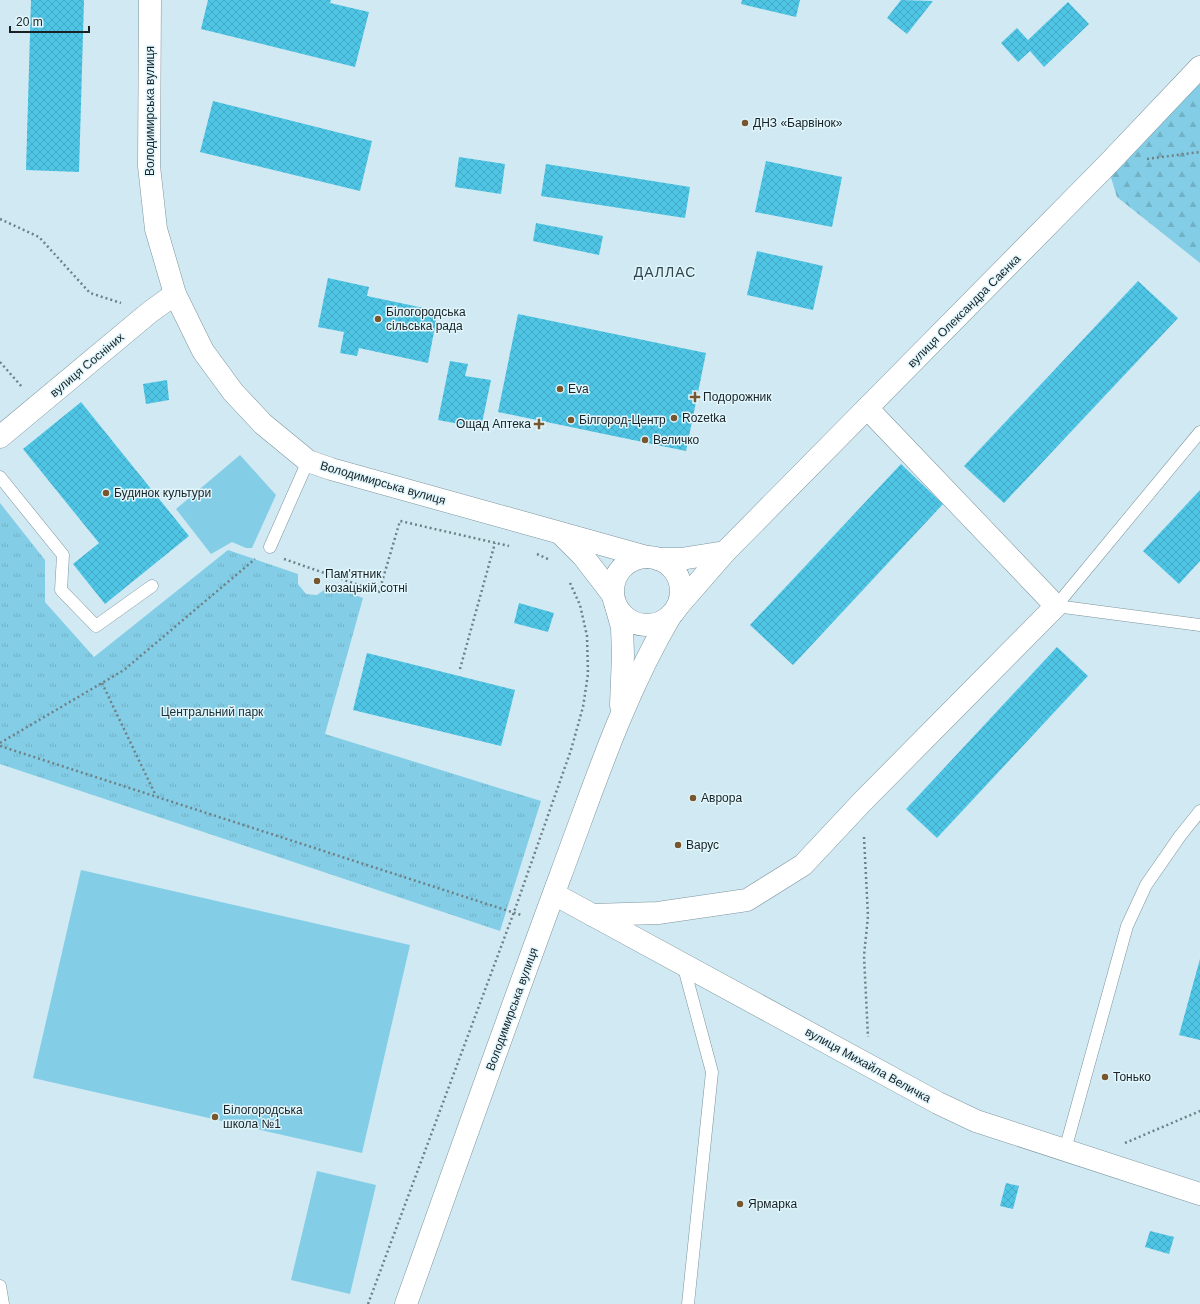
<svg xmlns="http://www.w3.org/2000/svg" width="1200" height="1304" font-family="Arial,sans-serif">
<style>
.grass{fill:#83cee6}
.forest{fill:url(#forest-firs)}
.park{fill:url(#park-tufts)}
.building{fill:url(#building-cross-hatch)}
.lines{fill:none;stroke-linecap:round;stroke-linejoin:round}
.lane-casing{stroke:#7e959d;stroke-width:13}
.street-casing{stroke:#7e959d;stroke-width:23}
.secondary-casing{stroke:#7e959d;stroke-width:23}
.path{stroke:#6f8086;stroke-width:2.5;stroke-dasharray:2 3;stroke-linecap:butt}
.lane{stroke:#fff;stroke-width:12}
.street{stroke:#fff;stroke-width:22}
.secondary{stroke:#fff;stroke-width:22}
.poi-dot{fill:#78562e;stroke:#e1f6fc;stroke-width:1.5}
.labels{text-anchor:middle;dominant-baseline:central;stroke-width:3;stroke-linejoin:round;paint-order:stroke}
.street-label{font-size:12px;fill:#182225;stroke:#e1f6fc}
.poi-label{font-size:12px;fill:#182225;stroke:#e1f6fc;text-anchor:start}
.park-label{font-size:12px;fill:#1a2e35;stroke:#e1f6fc}
.quarter-label{font-size:14px;letter-spacing:1px;fill:#30454c;stroke:#e1f6fc}
</style>
<defs>
<pattern id="forest-firs" width="22" height="20" patternUnits="userSpaceOnUse"><rect width="22" height="20" fill="#83cee6"/><path d="M5 1l3.5 6h-7zM16 11l3.5 6h-7z" fill="#70b1c5"/></pattern>
<pattern id="park-tufts" width="24" height="20" patternUnits="userSpaceOnUse"><rect width="24" height="20" fill="#83cee6"/><path d="M3 7l-1-3M5 7V3M7 7l1-3M15 17l-1-3M17 17v-4M19 17l1-3" fill="none" stroke="#70b1c5"/></pattern>
<pattern id="building-cross-hatch" width="8" height="8" patternUnits="userSpaceOnUse"><rect width="8" height="8" fill="#4fc5e6"/><path d="M0 0l8 8M0 8l8-8" fill="none" stroke="#44a9c5"/></pattern>
</defs>
<rect width="100%" height="100%" fill="#d0e9f2"/>
<g class="grass">
<path d="M240 455 276 495 252 548H246L232 542 211 554 176 509Z"/>
<path d="M81 870 410 945 362 1153 33 1078Z"/>
<path d="M317 1171 376 1185 350 1294 291 1280Z"/>
</g>
<path class="forest" d="M1200 83V263L1117 197 1108 168Z"/>
<path class="park" d="M0 503 45 560V602L94 657 228 550 298 574V584L306 594 317 595 324 590 327 584 363 598 325 734 541 801 500 931 0 764Z"/>
<g class="building">
<path d="M31 0H84L79 172 26 170Z"/>
<path d="M208 0H331L330 3 369 12 355 67 201 29Z"/>
<path d="M742 0H800L796 17 741 4Z"/>
<path d="M901 0 933 1 907 34 887 18Z"/>
<path d="M1068 2 1089 24 1044 67 1030 51 1018 62 1001 43 1017 28 1028 40Z"/>
<path d="M213 101 372 141 360 191 200 152Z"/>
<path d="M459 157 505 164 501 194 455 187Z"/>
<path d="M766 161 842 177 832 227 755 212Z"/>
<path d="M546 164 690 187 685 218 541 196Z"/>
<path d="M536 223 603 236 599 255 533 241Z"/>
<path d="M757 251 823 266 813 310 747 295Z"/>
<path d="M328 278 369 287 367 296 438 311 428 363 359 348 357 356 340 353 344 332 318 327Z"/>
<path d="M1138 281 1178 318 1004 503 964 466Z"/>
<path d="M518 314 706 353 686 451 498 412Z"/>
<path d="M450 361 468 364 465 376 491 380 481 428 438 420Z"/>
<path d="M167 380 169 400 146 404 143 384Z"/>
<path d="M81 402 189 536 105 604 73 564 99 543 23 449Z"/>
<path d="M901 464 943 504 793 665 750 625Z"/>
<path d="M1200 490V561L1179 584 1143 551Z"/>
<path d="M519 603 554 613 548 632 514 623Z"/>
<path d="M1057 647 1088 676 937 838 906 809Z"/>
<path d="M367 653 515 690 501 746 353 710Z"/>
<path d="M1200 959V1040L1179 1035Z"/>
<path d="M1006 1183 1019 1186 1013 1209 1000 1206Z"/>
<path d="M1150 1231 1174 1237 1169 1254 1145 1247Z"/>
</g>
<g class="lines">
<defs>
<g id="lane">
<path d="M0 477 63 555 61 590 96 626 152 586"/>
<path d="M270 547 308 461"/>
<path d="M1056 606 1200 432"/>
<path d="M1056 606 1200 625"/>
<path d="M683 964 712 1072 688 1304"/>
<path d="M1065 1150 1127 926 1146 885 1180 836 1200 811"/>
<path d="M0 1286 3 1304"/>
</g>
<g id="street">
<path d="M0 437 150 312 175 294"/>
<path d="M658 559H681L725 552"/>
<path d="M678 606 725 552 1107 165 1200 67"/>
<path d="M554 894 938 1103 976 1121 1200 1194"/>
<path d="M592 915 658 913 747 900 803 865 862 802 1056 606 867 408"/>
</g>
<g id="secondary">
<path d="M150 0 149 166 156 229 175 294 203 351 233 392 263 424 308 461 331 469 647 557"/>
<path d="M561 534 583 556 613 595"/>
<circle cx="647" cy="591" r="34"/>
<path d="M616 606 622 627 623 655 621 705"/>
<path d="M406 1304C457 1161 508 1017 561 874 594 786 623 696 671 615"/>
</g>
</defs>
<use href="#lane" class="lane-casing"/>
<use href="#street" class="street-casing"/>
<use href="#secondary" class="secondary-casing"/>
<g class="path">
<path d="M1147 159 1200 152"/>
<path d="M0 219 39 237 90 293 121 303"/>
<path d="M0 362 22 387"/>
<path d="M537 554 550 560"/>
<path d="M284 559 379 592 400 521 509 546"/>
<path d="M460 669 495 543"/>
<path d="M102 683 156 796"/>
<path d="M0 743 124 670 255 559"/>
<path d="M0 746 521 915"/>
<path d="M864 837 868 916 864 956 868 1037"/>
<path d="M1125 1143 1200 1111"/>
<path d="M368 1304 514 912 571 750 583 707 588 674 587 636 580 605 570 583"/>
</g>
<use href="#lane" class="lane"/>
<use href="#street" class="street"/>
<use href="#secondary" class="secondary"/>
</g>
<g class="poi-dot">
<circle cx="745" cy="123" r="4"/>
<circle cx="378" cy="319" r="4"/>
<circle cx="560" cy="389" r="4"/>
<path d="M693 391h4v4h4v4h-4v4h-4v-4h-4v-4h4z"/>
<circle cx="674" cy="418" r="4"/>
<circle cx="571" cy="420" r="4"/>
<path d="M537 418h4v4h4v4h-4v4h-4v-4h-4v-4h4z"/>
<circle cx="645" cy="440" r="4"/>
<circle cx="106" cy="493" r="4"/>
<circle cx="317" cy="581" r="4"/>
<circle cx="693" cy="798" r="4"/>
<circle cx="678" cy="845" r="4"/>
<circle cx="1105" cy="1077" r="4"/>
<circle cx="215" cy="1117" r="4"/>
<circle cx="740" cy="1204" r="4"/>
</g>
<g class="labels">
<g class="street-label">
<text transform="translate(150 111) rotate(-90)">Володимирська вулиця</text>
<text transform="translate(964 311) rotate(-45)">вулиця Олександра Саєнка</text>
<text transform="translate(87 365) rotate(-40)">вулиця Сосніних</text>
<text transform="translate(383 483) rotate(16)">Володимирська вулиця</text>
<text transform="translate(512 1009) rotate(-70)">Володимирська вулиця</text>
<text transform="translate(868 1065) rotate(29)">вулиця Михайла Величка</text>
</g>
<g class="poi-label">
<text x="753" y="123">ДНЗ «Барвінок»</text>
<text x="386" y="312">Білогородська<tspan x="386" dy="14">сільська рада</tspan></text>
<text x="568" y="389">Eva</text>
<text x="703" y="397">Подорожник</text>
<text x="682" y="418">Rozetka</text>
<text x="579" y="420">Білгород-Центр</text>
<text x="531" y="424" text-anchor="end">Ощад Аптека</text>
<text x="653" y="440">Величко</text>
<text x="114" y="493">Будинок культури</text>
<text x="325" y="574">Пам'ятник<tspan x="325" dy="14">козацькій сотні</tspan></text>
<text x="701" y="798">Аврора</text>
<text x="686" y="845">Варус</text>
<text x="1113" y="1077">Тонько</text>
<text x="223" y="1110">Білогородська<tspan x="223" dy="14">школа №1</tspan></text>
<text x="748" y="1204">Ярмарка</text>
</g>
<g class="park-label">
<text x="212" y="712">Центральний парк</text>
</g>
<g class="quarter-label">
<text x="665" y="272">ДАЛЛАС</text>
</g>
</g>
<path d="M10 26v6h79v-6" fill="none" stroke="#182225" stroke-width="2"/>
<text x="16" y="26" font-size="12" fill="#182225" stroke="#e1f6fc" stroke-width="3" paint-order="stroke">20 m</text>
</svg>
